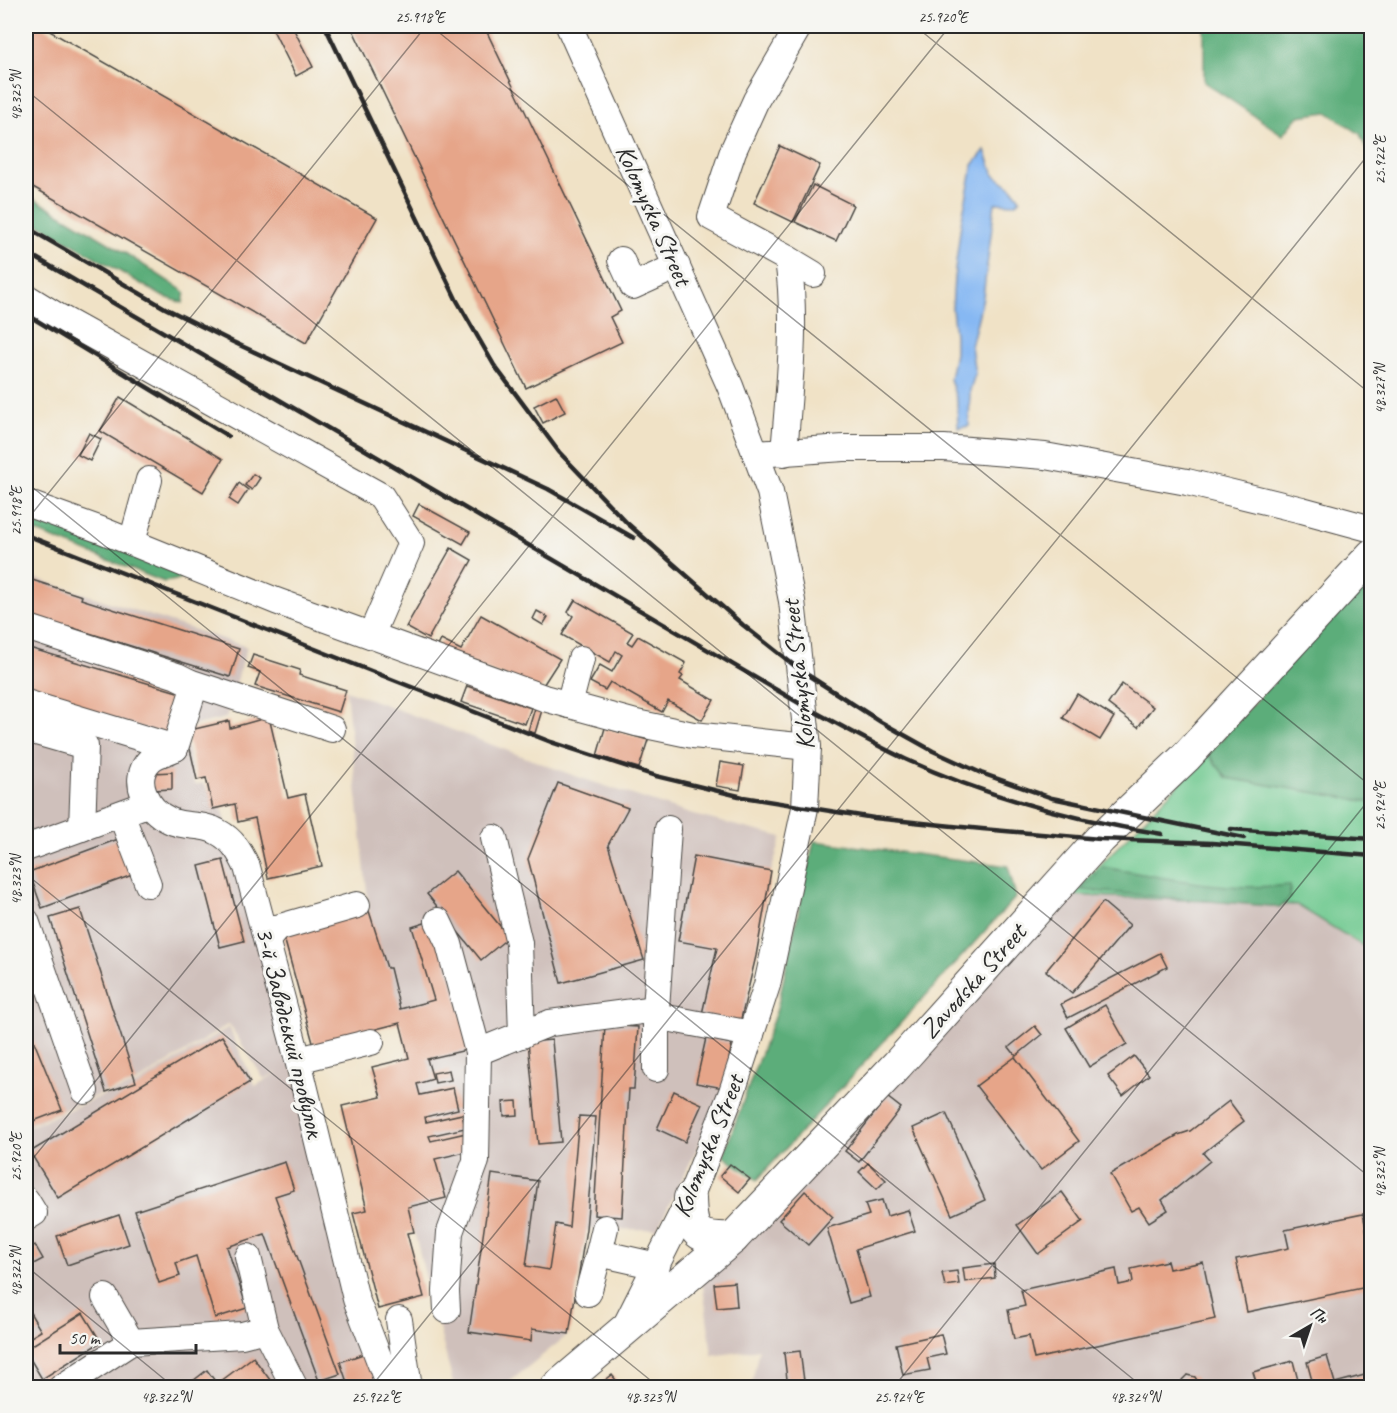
<svg xmlns="http://www.w3.org/2000/svg" width="1397" height="1413" font-family="Caveat,sans-serif">
<style>
.industrial{fill:#cfc0bb}
.green{fill:#6fc990;stroke:#4d7a5e;stroke-width:1.5}
.forest{fill:#5bad7a;stroke:#436c52;stroke-width:1.5}
.water{fill:#86b8f3;stroke:#58728f;stroke-width:1.5}
.building{fill:#e6a589}
.lines{fill:none;stroke-linecap:round;stroke-linejoin:round}
.minor-casing{stroke:#494642;stroke-width:28}
.major-casing{stroke:#494642;stroke-width:34}
.minor{stroke:#fff;stroke-width:26}
.major{stroke:#fff;stroke-width:32}
.rail{stroke:#2b2b2b;stroke-width:4.5}
.ticks{fill:none;stroke:#2b2b2b;stroke-width:1.5;stroke-opacity:0.45}
.labels{text-anchor:middle;dominant-baseline:central;stroke-width:6;stroke-linejoin:round;paint-order:stroke}
.street-label{font-size:26px;fill:#2b2b2b;stroke:#f6f6f2}
.neatline{fill:none;stroke:#2b2b2b;stroke-width:2}
.ticks-label{font-size:15px;text-anchor:middle;fill:#2b2b2b}
</style>
<rect width="100%" height="100%" fill="#f6f6f2"/>
<filter id="ink" filterUnits="userSpaceOnUse"><feTurbulence type="fractalNoise" baseFrequency=".0167" numOctaves="2"/><feDisplacementMap in="SourceGraphic" scale="12" xChannelSelector="R" yChannelSelector="G"/><feConvolveMatrix kernelMatrix="1 2 1 2 8 2 1 2 1" color-interpolation-filters="sRGB"/></filter>
<filter id="wash" filterUnits="userSpaceOnUse"><feTurbulence type="fractalNoise" baseFrequency=".008" numOctaves="4" result="noise"/><feDisplacementMap in="SourceGraphic" scale="24" xChannelSelector="R" yChannelSelector="G"/><feGaussianBlur stdDeviation="1.35" result="paint"/><feColorMatrix in="noise" values="0 0 0 0 0 0 0 0 0 0 0 0 0 0 0 0 0 1.4 0 .05"/><feComposite in="paint" operator="in"/></filter>
<g filter="url(#wash)">
<rect width="100%" height="100%" fill="#f0e2c6"/>
<g class="industrial">
<path d="M26 575 247 647 226 718 183 728 195 785 203 783 223 811 380 1387H26V1128L106 1094 137 1084 229 1027 255 1086 280 1071 264 1079 229 1024 136 1083 106 1092 26 1126Z"/>
<path d="M346 690 575 776 693 815 782 837 771 871 743 1025 717 1109 657 1229 587 1230 569 1334 503 1387H454L372 1067 409 1058 369 911Z"/>
<path d="M1071 895 1297 905 1371 951V1387H751L759 1349 712 1356 701 1271Z"/>
</g>
<path class="green" d="M1208 754 1227 778 1371 802V951L1297 905 1071 895Z"/>
<g class="forest">
<path d="M1204 26H1371V161L1360 134 1327 112 1299 116 1283 135 1204 82Z"/>
<path d="M26 195 47 206 122 251 185 292 183 303 162 296 26 217Z"/>
<path d="M26 511 184 576 176 580 164 582 26 528Z"/>
<path d="M1371 571V802L1227 778 1208 754Z"/>
<path d="M814 841 1008 866 1016 897 757 1180 723 1156 777 1009Z"/>
<path d="M1103 867C1164 878 1228 892 1290 885V898L1280 907 1081 890Z"/>
</g>
<path class="water" d="M985 150 994 175 1012 188 1020 199 1015 204 995 203 983 297 971 346 975 374 970 390 969 426 958 428 957 401 950 379 955 353V335L952 309 954 278 961 223 973 165Z"/>
<g id="blocks">
<g class="building">
<path d="M26 26H41L377 218 306 343 26 183Z"/>
<path d="M282 26H292L313 67 296 76 273 30Z"/>
<path d="M351 26H484L621 311 610 317 622 342 526 388Z"/>
<path d="M840 26H853L843 31Z"/>
<path d="M780 146 820 165 793 222 754 203Z"/>
<path d="M813 185 853 205 836 241 795 222Z"/>
<path d="M556 395 565 412 543 423 534 406Z"/>
<path d="M120 397 223 459 203 492 100 431Z"/>
<path d="M89 433 101 439 90 461 78 455Z"/>
<path d="M253 474 260 478 252 490 245 485Z"/>
<path d="M239 483 248 490 238 505 229 499Z"/>
<path d="M419 504 470 532 463 544 413 516Z"/>
<path d="M451 548 472 560 428 639 406 627Z"/>
<path d="M26 578 82 596 81 599 239 649 230 677 70 627 69 633 26 620Z"/>
<path d="M575 600 633 633 627 642 632 645 638 636 686 663 680 674 683 676 680 680 714 700 702 720 668 701 662 712 610 682 605 690 590 682 600 665 612 672 622 655 616 651 610 662 562 635 573 616 568 612Z"/>
<path d="M537 611 548 617 543 625 533 619Z"/>
<path d="M481 615 560 659 540 690 418 644 420 639 438 646 441 640 461 650Z"/>
<path d="M26 647 184 694 172 736 26 693Z"/>
<path d="M253 655 300 670 299 675 346 690 339 712 255 686 260 672 248 668Z"/>
<path d="M1122 684 1153 707 1138 727 1108 704Z"/>
<path d="M467 686 531 708 525 724 461 702Z"/>
<path d="M1077 694 1114 717 1100 740 1063 718Z"/>
<path d="M535 708 542 710 535 733 528 731Z"/>
<path d="M269 717 288 798 305 794 322 866 268 878 255 818 238 822 235 804 213 809 206 778 197 780 186 731 229 721 230 728Z"/>
<path d="M605 728 648 740 639 768 597 756Z"/>
<path d="M720 762 744 766 740 790 716 786Z"/>
<path d="M172 772V789L153 790V773Z"/>
<path d="M558 783 628 808 608 845 644 960 561 983 528 859Z"/>
<path d="M121 838 135 874 42 908 29 872Z"/>
<path d="M694 856 771 871 756 956 740 1023 702 1014 717 948 678 941Z"/>
<path d="M223 860 244 941 220 947 199 866Z"/>
<path d="M455 871 509 937 481 960 427 894Z"/>
<path d="M1103 902 1130 925 1072 993 1046 971Z"/>
<path d="M80 909 136 1082 106 1092 50 918Z"/>
<path d="M369 911 387 968H390L400 1009 434 1000 412 927 434 920 471 1049 427 1059 433 1079 417 1084 420 1095 453 1088 458 1109 425 1117 426 1122 462 1114 465 1128 429 1136 431 1141 466 1133 470 1151 435 1159 446 1198 408 1207 414 1232 407 1233 424 1297 378 1309 353 1213 367 1210 342 1106 381 1097 372 1067 409 1058 400 1023 376 1029 377 1033 315 1050 283 934Z"/>
<path d="M1160 953 1167 967 1068 1018 1061 1004Z"/>
<path d="M1105 1005 1127 1044 1089 1067 1066 1028Z"/>
<path d="M26 1022 62 1110 26 1124Z"/>
<path d="M605 1025 638 1027 634 1089H629L622 1217 594 1215Z"/>
<path d="M1035 1026 1042 1035 1016 1056 1009 1047Z"/>
<path d="M222 1036 250 1082 58 1198 30 1152Z"/>
<path d="M706 1038 732 1044 723 1088 696 1083Z"/>
<path d="M552 1040 561 1142 538 1144 528 1042Z"/>
<path d="M1134 1056 1149 1075 1123 1096 1108 1076Z"/>
<path d="M1015 1057 1079 1141 1041 1170 976 1086Z"/>
<path d="M449 1070 451 1080 435 1083 433 1073Z"/>
<path d="M674 1091 702 1104 685 1142 657 1129Z"/>
<path d="M887 1097 901 1108 859 1162 845 1151Z"/>
<path d="M517 1101 518 1115 504 1116 503 1102Z"/>
<path d="M1229 1101 1244 1121 1203 1153 1210 1161 1162 1200 1168 1210 1149 1222 1139 1207 1131 1211 1110 1174 1178 1135 1190 1131Z"/>
<path d="M946 1113 985 1200 952 1215 913 1128Z"/>
<path d="M579 1116 596 1117 586 1229 569 1334 532 1329 531 1341 469 1332 492 1174 538 1181 526 1266 549 1270 556 1224 569 1227Z"/>
<path d="M285 1162 294 1190 275 1196 340 1374 319 1381 265 1234 227 1247 247 1308 215 1318 196 1256 176 1263 180 1276 159 1283 135 1211Z"/>
<path d="M868 1163 886 1180 877 1189 859 1172Z"/>
<path d="M730 1164 750 1179 739 1192 720 1176Z"/>
<path d="M805 1191 833 1217 808 1245 779 1220Z"/>
<path d="M1062 1192 1083 1221 1038 1254 1017 1225Z"/>
<path d="M882 1200 887 1216 908 1210 915 1231 856 1249 870 1297 849 1303 827 1228 869 1215 865 1204Z"/>
<path d="M1363 1214 1367 1233 1372 1232V1286L1247 1312 1236 1259 1289 1248 1285 1230Z"/>
<path d="M119 1215 129 1244 67 1265 57 1236Z"/>
<path d="M35 1245 43 1259 26 1268V1251Z"/>
<path d="M1167 1261 1169 1269 1203 1262 1215 1319 1034 1359 1029 1336 1014 1339 1008 1310 1025 1306 1021 1290 1116 1269 1119 1285 1133 1282 1131 1269Z"/>
<path d="M994 1264 995 1278 965 1282 963 1268Z"/>
<path d="M957 1271 959 1284 945 1286 942 1273Z"/>
<path d="M735 1282 737 1306 717 1308 714 1284Z"/>
<path d="M26 1306 41 1331 26 1340Z"/>
<path d="M83 1313 101 1342 42 1379 26 1352V1349Z"/>
<path d="M941 1334 946 1354 927 1358 930 1370 903 1375 896 1344Z"/>
<path d="M800 1351 805 1388H788L784 1353Z"/>
<path d="M366 1353 378 1388H349L340 1362Z"/>
<path d="M1327 1356 1335 1383 1372 1373V1388H1314L1307 1362Z"/>
<path d="M253 1357 276 1388H184L207 1370 217 1384Z"/>
<path d="M1293 1361 1300 1388H1258L1253 1372Z"/>
<path d="M612 1375 622 1388H602L600 1384Z"/>
<path d="M1187 1375 1195 1377 1198 1382 1197 1388H1182V1380Z"/>
</g>
</g>
</g>
<g filter="url(#ink)">
<use href="#blocks" fill-opacity="0" stroke="#494642" stroke-width="1.5"/>
<g class="lines">
<defs>
<g id="minor">
<path d="M569 26 730 386 770 492 792 601 808 747 805 808 767 985 732 1092 690 1198 626 1325"/>
<path d="M788 259 813 274"/>
<path d="M621 260 633 286 677 266"/>
<path d="M26 297 57 316 381 496 411 543 371 635"/>
<path d="M784 453C789 389 797 323 788 259L711 217 733 151 756 100 799 26"/>
<path d="M756 454 844 448H944L1045 456 1187 482 1302 510 1372 529"/>
<path d="M26 503 101 530 276 601 544 698 636 723 693 735 808 747"/>
<path d="M132 542 149 480"/>
<path d="M26 627 177 676 189 682 193 691 175 748"/>
<path d="M189 682 332 729"/>
<path d="M26 703 175 748"/>
<path d="M569 705 581 659"/>
<path d="M26 729 85 746 82 828"/>
<path d="M175 748C168 752 156 754 150 760 130 780 147 810 169 820 183 828 204 823 218 832 233 840 240 852 247 867L298 1060 356 1299 390 1388"/>
<path d="M121 814 148 884"/>
<path d="M494 838 519 943 522 1035"/>
<path d="M26 848 147 804"/>
<path d="M26 921 85 1091"/>
<path d="M438 921 449 944 478 1052 476 1161 450 1232 446 1291 447 1310"/>
<path d="M267 940 277 928 357 905"/>
<path d="M656 1016 751 1034"/>
<path d="M478 1052 550 1023 656 1009"/>
<path d="M298 1060 371 1042"/>
<path d="M656 1069V1009L668 829"/>
<path d="M26 1200 34 1213 26 1218"/>
<path d="M605 1228 599 1253 657 1266"/>
<path d="M248 1257 265 1329 295 1388"/>
<path d="M588 1293 599 1253"/>
<path d="M105 1297 131 1342"/>
<path d="M399 1320 409 1388"/>
<path d="M61 1388 131 1342 242 1335 265 1329"/>
</g>
<g id="major">
<path d="M690 1198C691 1235 697 1239 733 1238"/>
<path d="M556 1388 733 1238 897 1065 1100 839 1186 757 1372 555"/>
</g>
</defs>
<use href="#minor" class="minor-casing"/>
<use href="#major" class="major-casing"/>
<use href="#minor" class="minor"/>
<use href="#major" class="major"/>
<g class="rail">
<path d="M325 26 456 299 494 365 559 452 627 523 743 625 800 670 881 722 933 751 981 773 1052 798 1244 838"/>
<path d="M26 227 165 308 233 342 548 489 634 538"/>
<path d="M26 252 804 706C838 724 871 743 905 759 987 797 1074 820 1162 834"/>
<path d="M26 314 228 436"/>
<path d="M26 535 551 742 656 776 743 797 874 818 982 829 1100 839 1212 843 1372 856"/>
<path d="M1231 829 1372 839"/>
</g>
</g>
</g>
<path class="ticks" d="M431 26 1372 787M915 26 1372 395M26 90 1372 1179M26 482 1144 1388M26 521 426 26M26 874 660 1388M26 1167 950 26M26 1266 175 1388M370 1388 1372 150M893 1388 1372 796"/>
<g class="labels">
<g class="street-label">
<text transform="translate(654 215) rotate(66)">Kolomyska Street</text>
<text transform="translate(798 675) rotate(-96)">Kolomyska Street</text>
<text transform="translate(973 981) rotate(-48)">Zavodska Street</text>
<text transform="translate(290 1032) rotate(76)">3-й Заводський провулок</text>
<text transform="translate(708 1146) rotate(-68)">Kolomyska Street</text>
</g>
</g>
<rect width="1397" height="1413" fill="none" stroke="#f6f6f2" stroke-width="66"/>
<g transform="translate(1310 1326) rotate(39)" stroke="#f6f6f2" stroke-width="4.5" paint-order="stroke">
<path d="M0-4.5L10 22L0 15L-10 22Z" fill="#2b2b2b"/>
<text y="-9" font-size="16" font-weight="bold" text-anchor="middle" fill="#2b2b2b">Пн</text>
</g>
<path d="M60 1344v9h136v-9" fill="none" stroke="#2b2b2b" stroke-width="3"/>
<text x="69" y="1344" font-size="18" fill="#2b2b2b" stroke="#f6f6f2" stroke-width="4.5" paint-order="stroke">50 m</text>
<rect x="33" y="33" width="1331" height="1347" class="neatline"/>
<g class="ticks-label">
<text x="420" y="22">25.918°E</text>
<text x="943" y="22">25.920°E</text>
<text transform="translate(16 96) rotate(-90)" y="5">48.325°N</text>
<text transform="translate(1380 160) rotate(-90)" y="5">25.922°E</text>
<text transform="translate(1380 389) rotate(-90)" y="5">48.327°N</text>
<text transform="translate(16 511) rotate(-90)" y="5">25.918°E</text>
<text transform="translate(1380 806) rotate(-90)" y="5">25.924°E</text>
<text transform="translate(16 880) rotate(-90)" y="5">48.323°N</text>
<text transform="translate(16 1157) rotate(-90)" y="5">25.920°E</text>
<text transform="translate(1380 1173) rotate(-90)" y="5">48.325°N</text>
<text transform="translate(16 1272) rotate(-90)" y="5">48.322°N</text>
<text x="166" y="1402">48.322°N</text>
<text x="376" y="1402">25.922°E</text>
<text x="650" y="1402">48.323°N</text>
<text x="899" y="1402">25.924°E</text>
<text x="1135" y="1402">48.324°N</text>
</g>
</svg>
